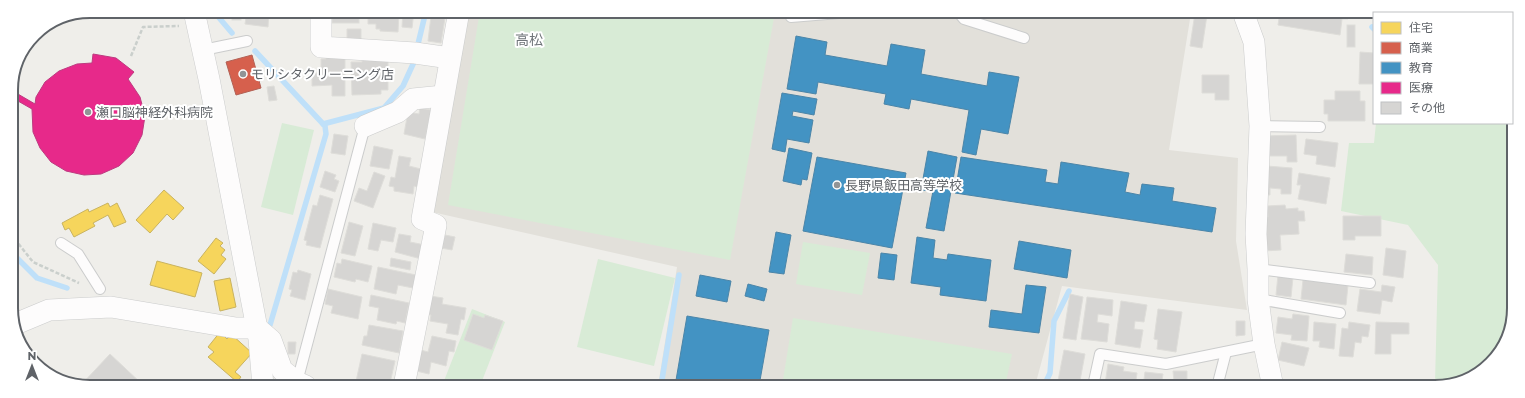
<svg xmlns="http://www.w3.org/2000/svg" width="1525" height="398" font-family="Montserrat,'Noto Sans JP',sans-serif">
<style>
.education{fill:#e2e0da}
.green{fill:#d8ebd6}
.homes{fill:#f6d55c;stroke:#c9b360}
.shops{fill:#d6604d;stroke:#b26155}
.schools{fill:#4393c3;stroke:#4b85a8}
.health{fill:#e7298a;stroke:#be3a80}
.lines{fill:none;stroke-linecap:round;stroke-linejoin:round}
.stream{stroke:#bfe0f9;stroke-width:5.5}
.building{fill:#d6d5d3;stroke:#deddd9}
.lane-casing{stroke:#cbcccc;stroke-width:12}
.street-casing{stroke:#cbcccc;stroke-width:22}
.path{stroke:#cacfcc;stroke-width:2.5;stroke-dasharray:4 2;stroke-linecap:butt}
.lane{stroke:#fdfcfc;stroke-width:10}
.street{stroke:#fdfcfc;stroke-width:21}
.poi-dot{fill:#919496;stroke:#fff;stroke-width:1.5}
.labels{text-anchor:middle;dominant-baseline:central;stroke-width:4;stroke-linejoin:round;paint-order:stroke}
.poi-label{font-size:13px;fill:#5f6368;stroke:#fff;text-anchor:start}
.neighbourhood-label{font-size:14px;fill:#70757a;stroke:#fff}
.rim{fill:none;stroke:#5f6368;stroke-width:2}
</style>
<rect width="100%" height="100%" fill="#efeeea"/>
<path class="education" d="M467 11 1153 12 1190 19 1169 150 1238 158 1236 241 1247 310 1062 286 1035 386H658L677 267 432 212Z"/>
<g class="green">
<path d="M480 11 775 12 730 260 448 205Z"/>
<path d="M1512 74V323L1487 367 1440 387H1428L1435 383 1438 265 1408 225 1341 211 1349 143H1374L1376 123H1512Z"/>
<path d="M282 123 314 130 293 215 261 207Z"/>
<path d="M803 242 870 253 862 295 796 284Z"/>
<path d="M598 259 675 278 654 366 577 347Z"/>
<path d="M472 309 505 322 480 386H442Z"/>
<path d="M793 318 1012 354 1005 386H782Z"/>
</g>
<g class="homes">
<path d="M164 190 184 208 173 220 167 214 150 233 136 220Z"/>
<path d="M108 203 110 207 117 203 126 222 114 227 108 215 93 223 95 226 74 237 69 228 65 230 62 223 88 209 89 212Z"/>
<path d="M216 238 223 243 220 246 225 250 221 255 226 259 214 274 198 261Z"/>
<path d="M157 261 202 273 195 297 150 285Z"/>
<path d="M230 278 236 307 220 311 214 281Z"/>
<path d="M220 332 227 339 231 334 252 353 235 372 241 377 237 382 208 357 214 352 208 347Z"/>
</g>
<path class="shops" d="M252 55 261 88 236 95 226 62Z"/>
<g class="schools">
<path d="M796 36 827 42 825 55 887 66 891 44 925 50 921 74 987 86 989 72 1019 77 1008 134 981 129 976 155 962 152 969 110 911 99 909 109 884 104 886 94 818 82 816 94 787 89Z"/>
<path d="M782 93 817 99 814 115 793 111 792 116 813 120 809 143 787 139 785 152 772 149Z"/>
<path d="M789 148 812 153 807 180 802 179 801 185 783 181Z"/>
<path d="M928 151 957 157 944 231 926 228 933 191 921 190Z"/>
<path d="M817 157 906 173 892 248 803 231Z"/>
<path d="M961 157 1047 170 1045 182 1058 184 1061 162 1129 173 1125 192 1140 195 1142 184 1174 188 1172 201 1216 208 1212 232 955 193Z"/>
<path d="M776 232 791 235 784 274 769 272Z"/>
<path d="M917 237 935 240 933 258 947 260 948 254 991 260 986 301 940 295 941 287 911 283Z"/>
<path d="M1019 241 1071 250 1067 278 1014 269Z"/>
<path d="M881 253 897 255 894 280 878 278Z"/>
<path d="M700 275 731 281 727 302 696 296Z"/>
<path d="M748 284 767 289 764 301 745 296Z"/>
<path d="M1026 285 1046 287 1039 333 989 327 991 310 1022 314Z"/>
<path d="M687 316 769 330 759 386H675Z"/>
</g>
<path class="health" d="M93 54 116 58 134 72 128 79 140 97 145 116 142 135 133 153 119 166 101 174 84 175 66 171 51 162 40 148 33 132 32 109 11 97V90L35 104 36 97 45 82 59 71 77 64 92 63Z"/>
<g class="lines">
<g class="stream">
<path d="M215 13 232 33"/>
<path d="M1372 27 1374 29"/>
<path d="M418 44 426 11"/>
<path d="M255 51 325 126 326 134 270 325"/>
<path d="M323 124 384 108 403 86 414 62"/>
<path d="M12 247 16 257 37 278 67 288"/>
<path d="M661 386 679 275"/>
<path d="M1044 386 1050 373 1054 321 1069 291"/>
</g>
</g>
<g class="building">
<rect x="232" y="11" width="9" height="9"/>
<path d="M247 11H269L268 27 245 24Z"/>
<rect x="332" y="11" width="27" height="12"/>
<path d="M368 11H399L398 32 380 31V29H376V24H368Z"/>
<path d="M403 11H414L412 28 402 27Z"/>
<path d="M1280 12H1349L1348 19H1342L1340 35 1278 25Z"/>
<path d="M1195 13 1207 15 1202 48 1190 46Z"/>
<path d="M431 16 445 18 441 43 428 41Z"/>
<rect x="1347" y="25" width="8" height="22"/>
<path d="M347 29H361V39L347 40Z"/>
<path d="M1360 52 1374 53V84H1359Z"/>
<path d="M326 55H345V96H332V85L312 86V73H321V59H326Z"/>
<path d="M362 59H388V90H381V94L352 95 351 62H362Z"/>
<path d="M1202 75H1229V100H1215V93H1202Z"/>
<path d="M274 86 277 100 269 101 267 87Z"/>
<path d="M1335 91H1360V101H1365V121H1328V114H1324V100H1335Z"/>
<path d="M420 108 431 110 425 139 404 134 408 112 419 114Z"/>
<path d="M334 134 348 136 345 155 331 153Z"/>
<path d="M1296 135 1297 162H1287V156H1263V136Z"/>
<path d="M1306 139 1338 143 1335 167 1316 164 1317 156 1304 154Z"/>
<path d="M374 146 393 150 389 169 370 166Z"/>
<path d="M399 156 411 158 409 166 421 169 418 187 414 186 413 194 394 191V187L389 186 391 177 395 178Z"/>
<path d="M1267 166 1292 168 1291 194H1281V189L1270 188V195L1261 194Z"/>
<path d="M325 171 336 175 334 179 339 181 335 192 320 187Z"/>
<path d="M374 172 385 176 373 208 354 201 359 188 367 191Z"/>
<path d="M1299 173 1330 178 1326 204 1298 199 1301 185H1297Z"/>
<path d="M320 195 333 199 320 248 306 245 307 241 304 240 313 205 317 206Z"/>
<path d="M1285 205 1286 209 1298 208V211H1304L1305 221H1298L1299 234 1280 235 1281 250 1264 251 1262 218 1268 217 1267 206Z"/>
<path d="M1343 216H1381V236H1355V240H1343Z"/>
<path d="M349 222 363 226 355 256 341 253Z"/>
<path d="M373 223 396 228 393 242 381 240 378 251 368 249Z"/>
<path d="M399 234 411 236 410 242 425 245 421 259 395 252Z"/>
<path d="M445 235 455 237 452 250 441 248Z"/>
<path d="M1386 248 1406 251 1403 278 1383 275Z"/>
<path d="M1346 254 1373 257 1372 275 1344 272Z"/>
<path d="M391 258 411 262 410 270 390 266Z"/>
<path d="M342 259 372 266 368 282 356 279 355 282 334 277 337 263 341 264Z"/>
<path d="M378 267 416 275 413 288 398 285 396 294 374 289Z"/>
<path d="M298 270 311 274 305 300 290 296 292 290 289 289 293 272 297 273Z"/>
<path d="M1278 275 1293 277 1291 297 1276 295Z"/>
<path d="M1303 280 1348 285 1346 305 1301 299Z"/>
<path d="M1382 285 1395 287 1392 302 1382 300 1380 314 1357 311 1360 289 1381 292Z"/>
<path d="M328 289 362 297 358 319 331 313 333 306 325 304Z"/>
<path d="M1070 294 1083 297 1076 340 1063 338Z"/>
<path d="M371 295 409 303 405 323 397 321 396 324 377 320 379 308 369 306Z"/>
<path d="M430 296 443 298 442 304 466 308 464 320 461 319 458 335 446 333 448 324 430 321 431 315 426 314Z"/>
<path d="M1087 297 1113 300 1112 316 1098 314 1097 322 1109 324 1107 342 1081 339Z"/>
<path d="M1121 301 1147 305 1144 322 1135 321 1134 329 1143 330 1140 348 1115 344Z"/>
<path d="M1158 309 1182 312 1176 352 1157 349 1158 340 1154 339Z"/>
<path d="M473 314 484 318 485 315 503 321 492 350 464 340Z"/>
<path d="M1293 314 1309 316 1307 341 1291 340 1292 335 1276 333 1278 317 1292 319Z"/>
<path d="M1236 321H1245V335L1236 336Z"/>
<path d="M1314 322 1336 324 1334 349 1319 347 1320 341H1313Z"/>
<path d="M1349 322 1370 325 1368 337 1362 336 1361 343 1355 342 1353 357 1339 356 1342 328 1348 329Z"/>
<path d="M1376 322 1409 323V334H1391V354H1375Z"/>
<path d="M369 325 403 331 399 353 362 345 364 336H367Z"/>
<path d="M432 336 456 341 454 352 449 351 446 366 431 362 429 374 412 370 417 349 428 352Z"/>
<path d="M288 342H296L295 354H288Z"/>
<path d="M1282 342 1309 348 1304 366 1278 360Z"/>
<path d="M1064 350 1085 354 1079 386H1057Z"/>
<path d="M110 354 143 385H81Z"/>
<path d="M362 354 395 361 390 383 374 380 372 386H355Z"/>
<path d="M1108 364 1124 367 1123 371 1137 373 1135 387H1123L1105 384Z"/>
<path d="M1173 371H1187V381H1174Z"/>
<path d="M1145 372 1163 374 1161 386 1166 387H1143Z"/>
</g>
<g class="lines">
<defs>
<g id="lane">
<path d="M958 12 964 19 1024 38"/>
<path d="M791 17 851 12"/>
<path d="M203 50 247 41"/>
<path d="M1260 126 1320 127"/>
<path d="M61 243 78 254 100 289"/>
<path d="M1258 269 1370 283"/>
<path d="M1258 299 1340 313"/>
<path d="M297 382 365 126"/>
<path d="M1093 386 1100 354 1166 364 1264 344"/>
<path d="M1217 387 1226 352"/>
</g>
<g id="street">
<path d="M194 11 209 79 259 339 263 386"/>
<path d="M321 11V47L415 53 450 58"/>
<path d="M1243 12 1254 42 1260 126 1256 234 1258 269V299L1264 344 1273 387"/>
<path d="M365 126 398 112 413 99 443 96"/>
<path d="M13 325 49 310 111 307 236 328H257L271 340 282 370 297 382 306 386"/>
<path d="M404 386 436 225 422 219 459 11"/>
</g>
</defs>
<use href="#lane" class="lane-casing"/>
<use href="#street" class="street-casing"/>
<g class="path">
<path d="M131 56 143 27 179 26"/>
<path d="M12 234 13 237 33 262 79 283"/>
</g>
<use href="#lane" class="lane"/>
<use href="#street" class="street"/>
</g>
<g class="poi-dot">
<circle cx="243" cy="74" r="4"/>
<circle cx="88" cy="112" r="4"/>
<circle cx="837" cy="185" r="4"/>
</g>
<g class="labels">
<g class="poi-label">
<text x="251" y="74">モリシタクリーニング店</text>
<text x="96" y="112">瀬口脳神経外科病院</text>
<text x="845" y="185">長野県飯田高等学校</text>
</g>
<g class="neighbourhood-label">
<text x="529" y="40">高松</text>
</g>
</g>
<path d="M0 0H1525V398H0ZM90 18H1435A72 72 0 0 1 1507 90V308A72 72 0 0 1 1435 380H90A72 72 0 0 1 18 308V90A72 72 0 0 1 90 18Z" fill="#fff" fill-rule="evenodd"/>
<path class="rim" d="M90 18H1435A72 72 0 0 1 1507 90V308A72 72 0 0 1 1435 380H90A72 72 0 0 1 18 308V90A72 72 0 0 1 90 18Z"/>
<rect x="1373" y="12" width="140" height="112" fill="#ffffff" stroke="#bfc1c3"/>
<rect x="1381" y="22" width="20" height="12" fill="#f6d55c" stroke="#bfc1c3"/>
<text x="1409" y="32" font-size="12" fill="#5f6368">住宅</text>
<rect x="1381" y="42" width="20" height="12" fill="#d6604d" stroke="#bfc1c3"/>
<text x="1409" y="52" font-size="12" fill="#5f6368">商業</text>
<rect x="1381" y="62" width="20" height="12" fill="#4393c3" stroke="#bfc1c3"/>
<text x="1409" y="72" font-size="12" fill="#5f6368">教育</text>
<rect x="1381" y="82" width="20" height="12" fill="#e7298a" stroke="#bfc1c3"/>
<text x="1409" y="92" font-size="12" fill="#5f6368">医療</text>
<rect x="1381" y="102" width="20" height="12" fill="#d6d5d3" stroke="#bfc1c3"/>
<text x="1409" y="112" font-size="12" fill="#5f6368">その他</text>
<g transform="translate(32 366)" stroke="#ffffff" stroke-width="3" paint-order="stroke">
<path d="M0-3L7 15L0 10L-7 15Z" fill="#5f6368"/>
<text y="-6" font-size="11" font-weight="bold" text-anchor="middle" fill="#5f6368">N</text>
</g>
</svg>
